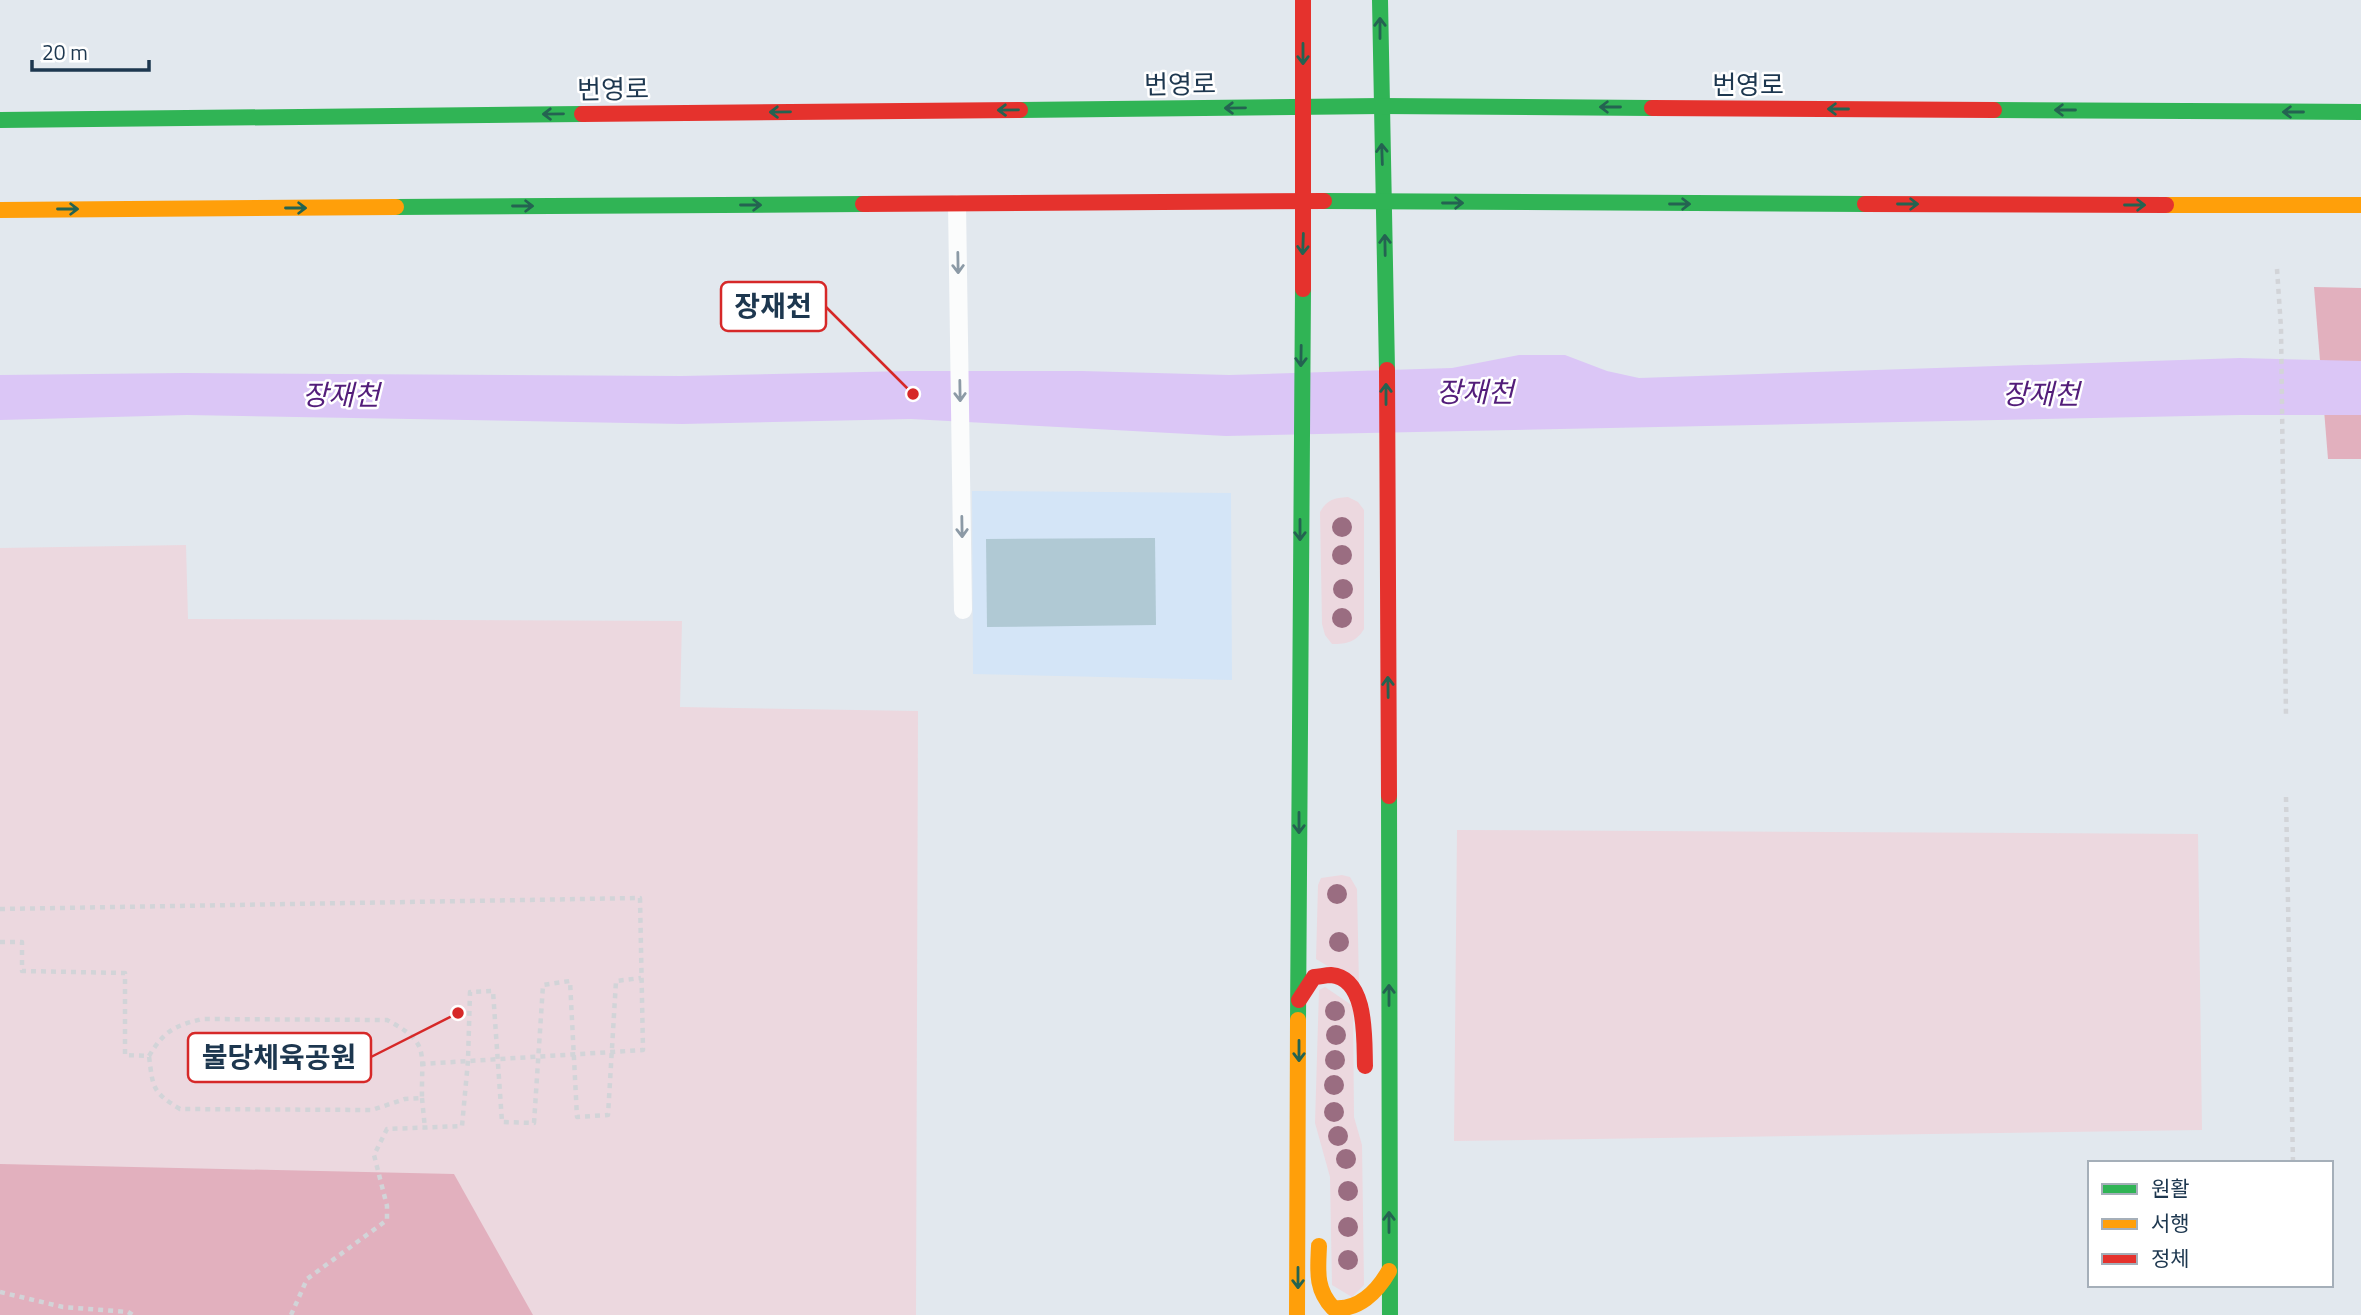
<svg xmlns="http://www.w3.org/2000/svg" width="2361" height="1315" font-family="'Titillium Web','Noto Sans KR',sans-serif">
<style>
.built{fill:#d4e5f7}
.green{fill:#ecd8df}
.forest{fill:#e2b0be}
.water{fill:#dbc6f6}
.building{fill:#b0c9d4}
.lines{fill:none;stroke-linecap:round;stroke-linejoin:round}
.path{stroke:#d2d4d8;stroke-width:4.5;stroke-dasharray:5 5;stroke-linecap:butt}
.lane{stroke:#fbfcfc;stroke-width:18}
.fast{stroke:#30b455;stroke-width:16}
.slow{stroke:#ff9f0a;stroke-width:16}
.jam{stroke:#e5322d;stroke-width:16}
.tree{fill:#9a6d81}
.oneway{stroke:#246351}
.oneway2{stroke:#8c9aa6}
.labels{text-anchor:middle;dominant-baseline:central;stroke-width:5;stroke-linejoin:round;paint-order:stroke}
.street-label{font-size:26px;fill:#1d374f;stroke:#fff}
.water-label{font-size:28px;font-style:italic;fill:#531d7a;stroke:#fff}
.leader{fill:none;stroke:#d62828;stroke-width:2.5}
.callout-dot{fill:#d62828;stroke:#fff;stroke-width:2.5}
.callout{fill:#fff;stroke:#d62828;stroke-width:2.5}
.callout-label{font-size:28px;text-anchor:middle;font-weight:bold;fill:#1d374f}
</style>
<rect width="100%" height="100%" fill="#e2e8ee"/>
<path class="built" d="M972 491 1231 493 1232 680 973 674Z"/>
<g class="green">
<path d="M1348 497 1358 502 1364 510V629C1356 642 1347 644 1332 644L1325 635 1322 624 1320 512C1327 500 1333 498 1348 497Z"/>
<path d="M186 545 188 619 682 621 680 707 918 711 916 1315H0V548Z"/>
<path d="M1457 830 2198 834 2202 1130 1454 1141Z"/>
<path d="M1342 875 1350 877 1357 889 1359 985 1316 959 1318 885 1321 878Z"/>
<path d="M1325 987 1353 1006 1354 1117 1362 1145 1364 1285 1352 1297 1332 1285 1330 1177 1315 1123 1319 990Z"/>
</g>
<g class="forest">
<path d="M2314 287 2361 288V459H2328Z"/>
<path d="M0 1164 454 1174 533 1315H0Z"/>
</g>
<path class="water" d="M1519 355H1565L1607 371 1639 378 2240 358 2361 361V415H2240L1226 436 911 419 682 424 187 415 0 420V375L184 373 682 376 908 371H1082L1229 375 1452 368Z"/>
<path class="building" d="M1155 538 1156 625 987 627 986 539Z"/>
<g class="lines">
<g class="path">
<path d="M2277 269 2281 328 2286 717"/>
<path d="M2286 797 2293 1163"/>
<path d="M0 909 640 898 643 1050 421 1064"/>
<path d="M0 942H22V971L125 973V1055L149 1056C164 1031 174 1026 202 1019L387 1020C431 1043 421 1053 422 1098L405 1099 372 1110 180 1109C152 1092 153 1088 149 1056"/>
<path d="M422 1098 425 1129"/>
<path d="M0 1292 63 1307 128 1312 133 1315"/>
<path d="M291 1315 307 1279 387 1220V1206L374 1155 387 1129 462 1126 468 1061 470 992 493 991 502 1122 534 1123 543 985 570 981 577 1117 608 1115 616 981 641 978"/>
</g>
<path class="lane" d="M957 204 963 610"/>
<g class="fast">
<path d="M1380 0 1387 370"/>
<path d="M1020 110 1381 106 1652 108"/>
<path d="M1994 110 2361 112"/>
<path d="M0 120 582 114"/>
<path d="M1324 201 1865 204"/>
<path d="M396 207 863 204"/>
<path d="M1389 796 1390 1315"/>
<path d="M1298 1020 1303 289"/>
</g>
<g class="slow">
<path d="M2166 205H2361"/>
<path d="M0 210 396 207"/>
<path d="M1319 1246C1318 1270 1315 1289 1333 1308 1358 1311 1377 1292 1389 1271"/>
<path d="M1297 1315 1298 1020"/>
</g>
<g class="jam">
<path d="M1652 108 1994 110"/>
<path d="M582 114 1020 110"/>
<path d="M863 204 1324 201"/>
<path d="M1865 204 2166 205"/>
<path d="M1303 289V0"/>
<path d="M1387 370 1389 796"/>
<path d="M1299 1000 1314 977C1319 977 1325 975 1331 975 1368 978 1364 1040 1365 1066"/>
</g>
</g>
<g class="tree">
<circle cx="1342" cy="527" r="10"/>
<circle cx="1342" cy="555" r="10"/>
<circle cx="1343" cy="589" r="10"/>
<circle cx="1342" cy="618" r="10"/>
<circle cx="1337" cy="894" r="10"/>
<circle cx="1339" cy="942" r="10"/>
<circle cx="1335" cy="1011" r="10"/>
<circle cx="1336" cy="1035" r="10"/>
<circle cx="1335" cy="1060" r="10"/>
<circle cx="1334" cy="1085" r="10"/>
<circle cx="1334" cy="1112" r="10"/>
<circle cx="1338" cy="1136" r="10"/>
<circle cx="1346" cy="1159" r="10"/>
<circle cx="1348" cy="1191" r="10"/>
<circle cx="1348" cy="1227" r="10"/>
<circle cx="1348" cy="1260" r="10"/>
</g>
<defs><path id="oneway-shaft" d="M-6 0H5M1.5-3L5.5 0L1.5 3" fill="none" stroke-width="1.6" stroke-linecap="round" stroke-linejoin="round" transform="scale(1.75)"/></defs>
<g class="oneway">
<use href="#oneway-shaft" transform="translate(1380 28) rotate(-90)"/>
<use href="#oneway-shaft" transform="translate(1303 54) rotate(90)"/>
<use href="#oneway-shaft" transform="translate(1610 107) rotate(-180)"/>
<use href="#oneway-shaft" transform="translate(1235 108) rotate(179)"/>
<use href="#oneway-shaft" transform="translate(1838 109) rotate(-180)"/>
<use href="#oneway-shaft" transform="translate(1008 110) rotate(179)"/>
<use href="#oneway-shaft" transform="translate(2065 110) rotate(-180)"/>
<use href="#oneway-shaft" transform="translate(780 112) rotate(179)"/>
<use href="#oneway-shaft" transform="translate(2293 112) rotate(-180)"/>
<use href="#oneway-shaft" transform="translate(553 114) rotate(179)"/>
<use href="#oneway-shaft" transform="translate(1382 154) rotate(-92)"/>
<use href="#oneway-shaft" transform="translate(1453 203)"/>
<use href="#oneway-shaft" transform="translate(1680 204)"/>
<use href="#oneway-shaft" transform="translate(1908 204)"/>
<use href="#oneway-shaft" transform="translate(751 205)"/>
<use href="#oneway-shaft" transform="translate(2135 205)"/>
<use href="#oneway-shaft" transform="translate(523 206)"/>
<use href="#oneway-shaft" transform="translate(296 208)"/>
<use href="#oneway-shaft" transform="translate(68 209)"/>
<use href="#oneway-shaft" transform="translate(1303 244) rotate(92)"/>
<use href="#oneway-shaft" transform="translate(1385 245) rotate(-91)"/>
<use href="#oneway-shaft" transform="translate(1301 356) rotate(91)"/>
<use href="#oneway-shaft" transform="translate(1386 394) rotate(-90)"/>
<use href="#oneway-shaft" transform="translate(1300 530) rotate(90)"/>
<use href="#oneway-shaft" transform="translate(1388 687) rotate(-91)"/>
<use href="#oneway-shaft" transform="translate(1299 823) rotate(90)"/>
<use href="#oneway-shaft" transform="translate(1389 995) rotate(-90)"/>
<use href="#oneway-shaft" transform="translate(1299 1051) rotate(90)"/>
<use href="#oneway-shaft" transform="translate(1389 1222) rotate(-90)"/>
<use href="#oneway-shaft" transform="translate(1298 1278) rotate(90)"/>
</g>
<g class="oneway2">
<use href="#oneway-shaft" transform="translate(958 263) rotate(89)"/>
<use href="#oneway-shaft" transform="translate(960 391) rotate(89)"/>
<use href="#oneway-shaft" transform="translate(962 527) rotate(89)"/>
</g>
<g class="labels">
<g class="street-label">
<text transform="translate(1180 84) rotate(-1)">번영로</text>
<text x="1748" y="84">번영로</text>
<text transform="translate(613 89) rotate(-1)">번영로</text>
</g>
<g class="water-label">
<text x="1475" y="391">장재천</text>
<text x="2041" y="393">장재천</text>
<text x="341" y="394">장재천</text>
</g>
</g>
<path class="leader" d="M913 394L826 307M458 1013L371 1057"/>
<g class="callout-dot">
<circle cx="913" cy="394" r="7"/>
<circle cx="458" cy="1013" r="7"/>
</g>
<g class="callout">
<rect x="721" y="282" width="105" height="49" rx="7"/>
<rect x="188" y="1033" width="183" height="49" rx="7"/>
</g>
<g class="callout-label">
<text x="773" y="316">장재천</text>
<text x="279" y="1067">불당체육공원</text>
</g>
<rect x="2088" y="1161" width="245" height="126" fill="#ffffff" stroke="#a5afb9" stroke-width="2"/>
<rect x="2102" y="1184" width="35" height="10" fill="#30b455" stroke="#a5afb9" stroke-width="2"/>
<text x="2151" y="1196" font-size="21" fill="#1d374f">원활</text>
<rect x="2102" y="1219" width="35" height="10" fill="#ff9f0a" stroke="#a5afb9" stroke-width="2"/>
<text x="2151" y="1231" font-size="21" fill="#1d374f">서행</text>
<rect x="2102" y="1254" width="35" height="10" fill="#e5322d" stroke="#a5afb9" stroke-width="2"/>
<text x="2151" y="1266" font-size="21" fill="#1d374f">정체</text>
<path d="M32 60v10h117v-10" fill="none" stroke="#1d374f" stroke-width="3.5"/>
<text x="42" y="60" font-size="21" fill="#1d374f" stroke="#ffffff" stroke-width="5" paint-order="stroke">20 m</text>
</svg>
